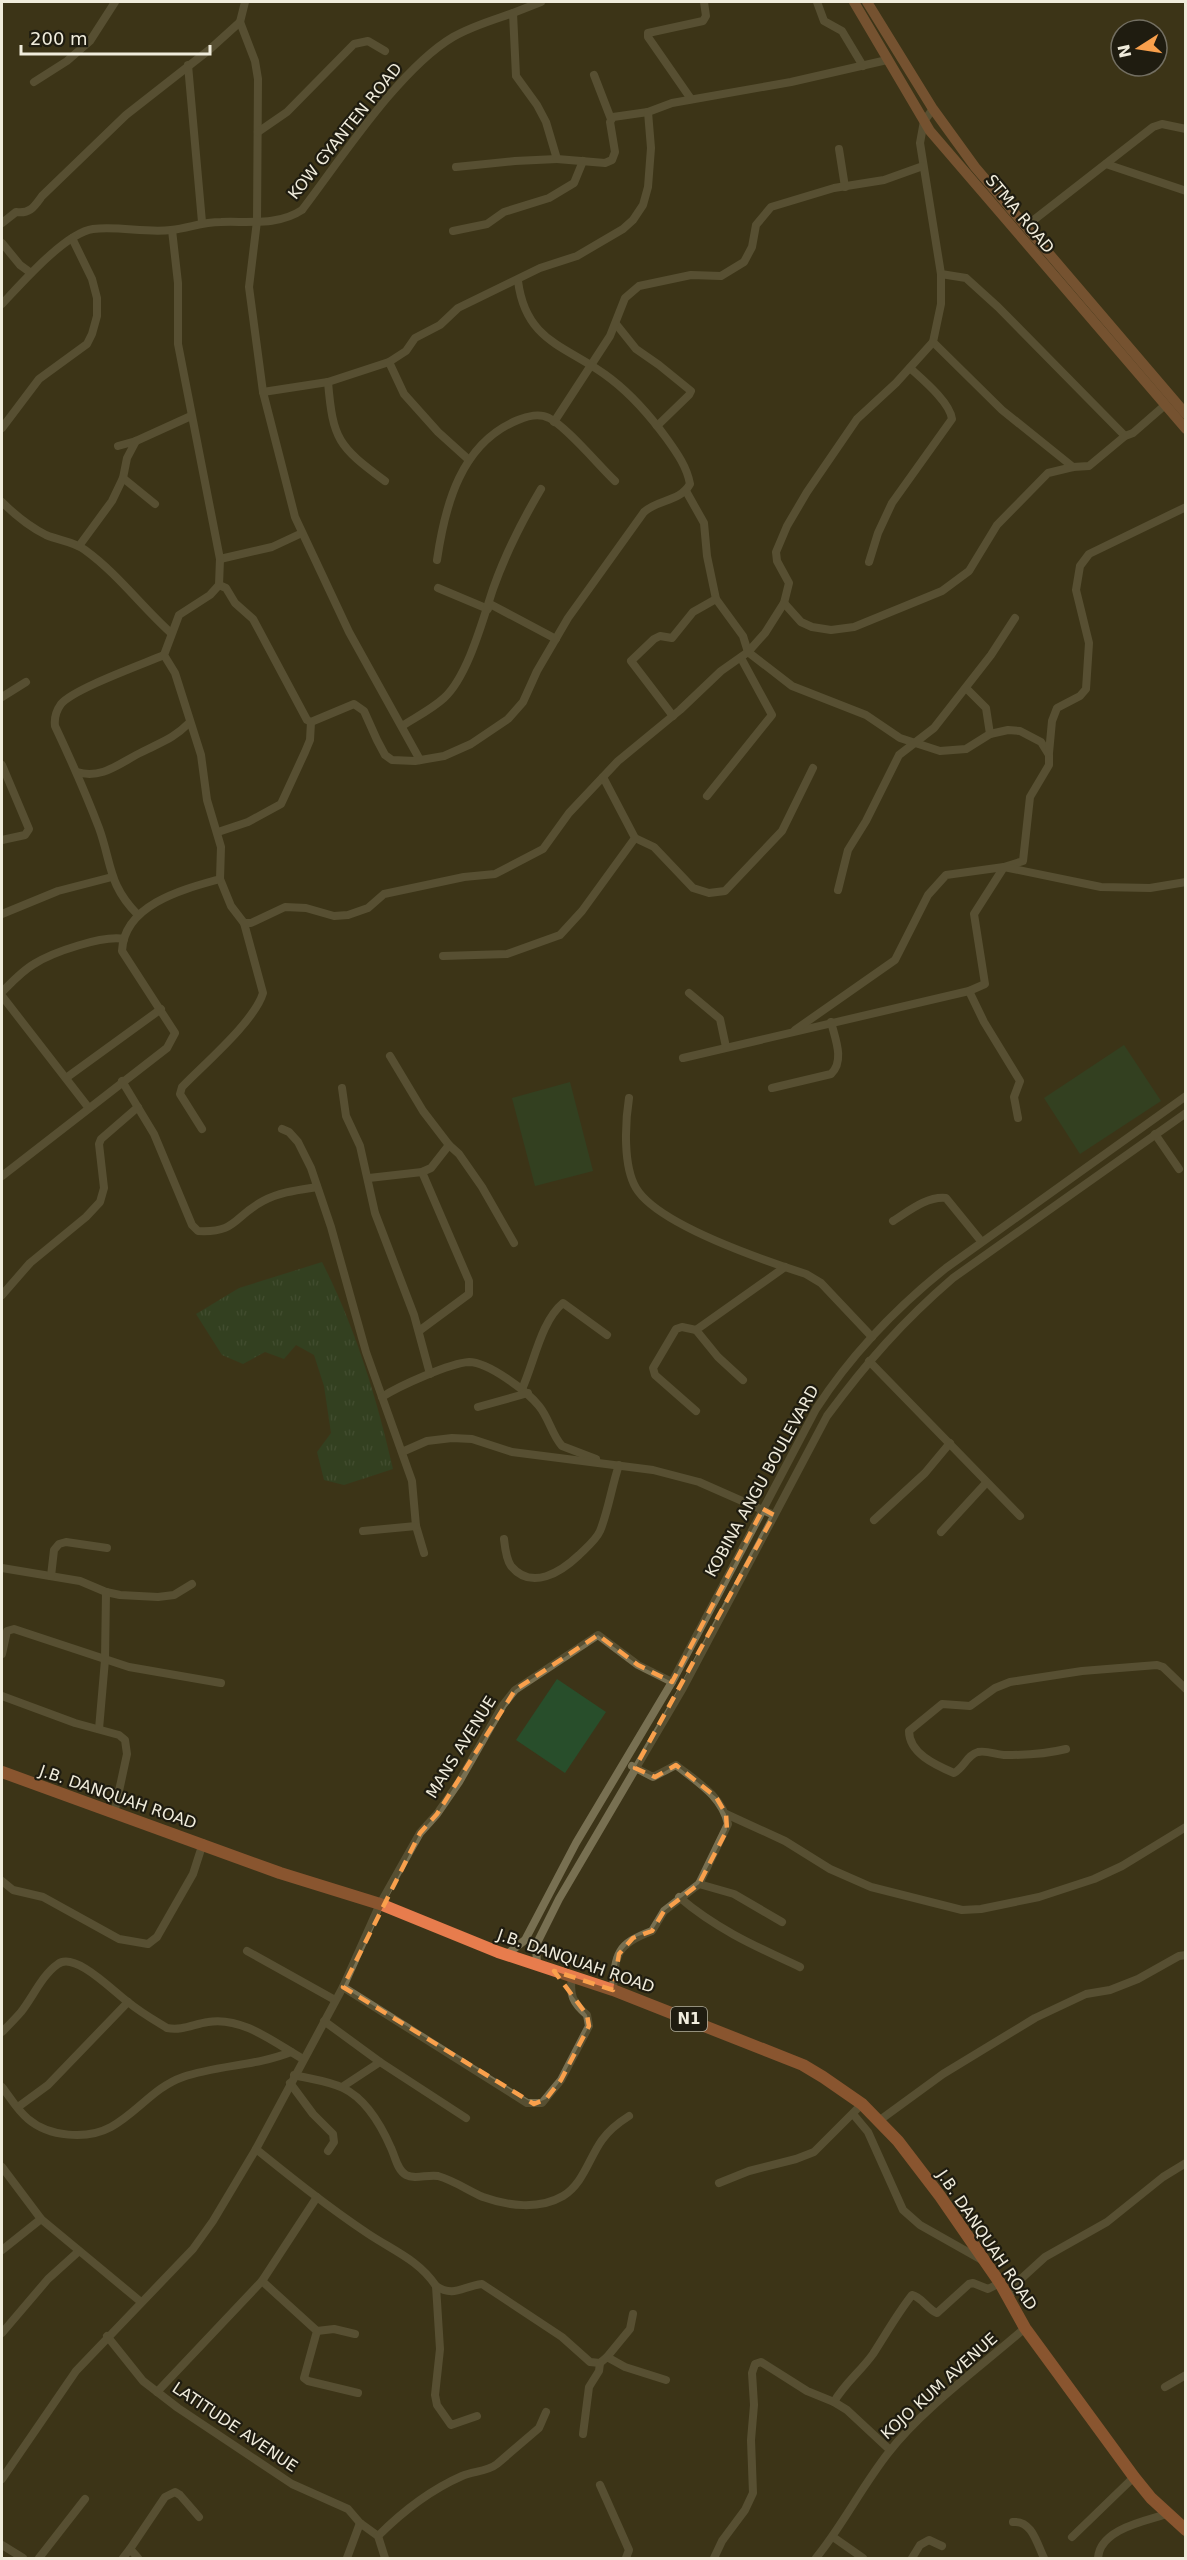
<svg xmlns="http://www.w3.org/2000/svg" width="1187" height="2560" font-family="'DejaVu Sans',sans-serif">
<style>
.grass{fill:url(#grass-tufts)}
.pitch{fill:#284e2b}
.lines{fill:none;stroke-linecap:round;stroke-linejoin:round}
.minor{stroke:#787052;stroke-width:8}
.major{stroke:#bb774f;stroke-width:10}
.highway{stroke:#e77c4d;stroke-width:12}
.marked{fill:none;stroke:#f9a04c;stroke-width:4.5;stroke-dasharray:12 8;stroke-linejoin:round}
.labels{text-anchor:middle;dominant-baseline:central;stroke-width:4.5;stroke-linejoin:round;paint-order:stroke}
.shield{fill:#1f1c10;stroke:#b1ae9f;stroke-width:1.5}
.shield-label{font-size:15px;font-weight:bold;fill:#f0ecdc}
.street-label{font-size:16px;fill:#f0ecdc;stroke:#1f1c10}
</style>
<defs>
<pattern id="grass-tufts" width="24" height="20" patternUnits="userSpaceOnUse" patternTransform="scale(1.5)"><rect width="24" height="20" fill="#284e2b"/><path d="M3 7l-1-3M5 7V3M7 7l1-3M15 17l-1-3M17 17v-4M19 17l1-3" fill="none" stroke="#486849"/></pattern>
</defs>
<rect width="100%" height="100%" fill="#3c3418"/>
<path class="grass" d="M322 1262C355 1327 377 1398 393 1469L344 1485 324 1480 317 1452 331 1433 324 1386 314 1355 296 1345 284 1359 265 1352 243 1364 222 1355 196 1314 239 1288Z"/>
<g class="pitch">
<path d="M1124 1045 1161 1101 1080 1154 1044 1098Z"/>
<path d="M570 1082 593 1171 535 1186 512 1098Z"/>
<path d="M557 1679 606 1712 565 1773 516 1740Z"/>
</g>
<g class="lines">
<g class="minor">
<path d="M245 2 240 22 255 61 258 79 257 221 249 287 263 392 295 517 349 632 420 760"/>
<path d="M817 2 824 21 842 31 863 66"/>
<path d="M513 13 541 2"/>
<path d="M188 65 202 222"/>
<path d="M594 75 611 119"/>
<path d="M34 82 67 61 90 41 115 2"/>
<path d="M691 99 648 37V33L703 21 706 16 704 2"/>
<path d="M933 109 924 121 920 143 941 274 966 278 998 307 1125 436"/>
<path d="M258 132 287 112 354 44 368 41 385 51"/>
<path d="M839 149 845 187"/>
<path d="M1106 164 1186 191"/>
<path d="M456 167 515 161 557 159"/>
<path d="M2 223 16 212C30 214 34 207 42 196L126 115 209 50 240 22"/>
<path d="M1026 226 1153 127 1162 124 1186 129"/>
<path d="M453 231 487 224 504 212 549 198 574 183 583 161"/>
<path d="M2 243 20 265 31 273"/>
<path d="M941 274V304L933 342 1002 410 1073 467"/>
<path d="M2 304C21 284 65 233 93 229 119 226 146 233 171 230 190 228 201 222 221 222 248 221 278 226 302 210 341 159 399 69 453 37 472 26 493 20 513 13L516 76 537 105 546 122 557 159 605 163 612 160 615 152 610 122 613 117 648 112 672 103 791 82 887 60"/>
<path d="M616 324 636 349 659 365 691 391 689 395 657 426"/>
<path d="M389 362 404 394 438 432 469 460"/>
<path d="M328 382C333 440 338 446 385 481"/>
<path d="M263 392 328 382 389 362 406 351 415 338 440 325 458 308 540 268 577 256 623 229 633 220 643 205 648 187 651 148 648 112"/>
<path d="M554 422 610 336 625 298 639 286 691 275 721 276 744 262 752 247 756 225 771 207 834 188 884 180 923 166"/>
<path d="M2 428 39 379 87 344 92 334 97 316V298L92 279 72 238"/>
<path d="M118 446 136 441 191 416"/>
<path d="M123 478 155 504"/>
<path d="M686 491 704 523 707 556 716 599"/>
<path d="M2 502C15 515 30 527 46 535 60 541 73 541 85 550 118 574 141 606 171 633"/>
<path d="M79 546 112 501 123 478 127 458 136 441"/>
<path d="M220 559 272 547 302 533"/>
<path d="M437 560C445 505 461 443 518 420 527 416 540 413 549 418 566 426 600 467 615 481"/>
<path d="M869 562 878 533 892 503 952 419C950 402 922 379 910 368"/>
<path d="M219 585 226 588 235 603 253 619 307 720 311 722 354 704 364 711 377 740 385 755 392 760 415 761 444 756 471 744 508 719 523 702 537 671 568 618 644 512C658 499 680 502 690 484 687 467 677 453 667 439 651 417 633 396 611 379 569 346 526 344 518 281"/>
<path d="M438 588 488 609"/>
<path d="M784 603 801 622 812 627 831 630 854 627 942 591 969 571 997 525 1048 473 1073 467 1089 466 1125 436 1133 433 1164 406"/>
<path d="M490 604 556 639"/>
<path d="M966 688 986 708 990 734"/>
<path d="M2 697 26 682"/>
<path d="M673 716 631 661 654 639 660 636 672 638 693 612 716 599 743 636 748 652 792 686 866 715 900 738 940 751 966 749 990 734 1008 730 1020 731 1041 742 1049 755V765L1030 797 1023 861 1004 867 974 914 985 984 969 991 683 1058"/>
<path d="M402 726C416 717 432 709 444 698 468 676 483 619 493 589 505 555 522 521 541 489"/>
<path d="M1049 753 1052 721 1057 708 1080 696 1086 689 1089 643 1076 590 1080 566 1089 554 1186 507"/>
<path d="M2 765 29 829 25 835 2 840"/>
<path d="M77 772C102 780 121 762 142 752 161 742 173 739 189 723"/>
<path d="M707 796 772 715 741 658"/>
<path d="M218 832 248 822 281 804 305 752 310 740 311 722"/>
<path d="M635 838 654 847 693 888 709 893 725 891 782 831 813 768"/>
<path d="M220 879 231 906 244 923H251L285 907 306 908 334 916 348 915 368 908 384 894 464 877 495 874 543 849 569 813 618 761 680 710 721 671 748 652 765 633 784 603 789 583 777 561 776 552 787 526 807 492 857 419 896 383 933 342"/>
<path d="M838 890 848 850 866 821 899 755 934 728 991 655 1015 618"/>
<path d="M2 914 58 891 112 877"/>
<path d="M138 915C108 885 112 864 99 828 86 794 71 760 55 726 54 718 56 711 61 704 73 689 143 664 164 655"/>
<path d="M443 956 507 954 560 935 582 911 635 838 603 777"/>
<path d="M969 991 984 1022 1020 1081 1014 1097 1018 1118"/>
<path d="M2 992C11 983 22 971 34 964 53 952 103 935 124 939"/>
<path d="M689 993 720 1019 726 1047"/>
<path d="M2 996 88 1107"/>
<path d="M795 1030 895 960 928 895 946 875 1004 867 1101 887 1150 888 1186 882"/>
<path d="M390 1056 423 1111 449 1145 459 1154 482 1187 514 1243"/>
<path d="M66 1078 161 1009"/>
<path d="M122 1081 154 1134 192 1225 198 1231C237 1233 233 1217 263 1201 280 1192 298 1190 317 1187"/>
<path d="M342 1088 346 1116 360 1146 375 1213 414 1315 430 1374"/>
<path d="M772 1088 831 1074C845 1061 835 1038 831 1022"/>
<path d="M629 1098C625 1123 623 1166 636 1188 658 1225 766 1261 806 1274L821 1283 872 1337"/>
<path d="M202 1129 180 1094 182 1087C203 1065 255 1021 263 993L244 923"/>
<path d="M282 1129 289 1132 298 1142 311 1168 331 1227 366 1352 412 1481 416 1526 424 1553"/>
<path d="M1155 1134 1179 1169"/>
<path d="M2 1176 167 1048 175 1033 122 951C124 904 184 889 220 879L221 847 207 800 201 755 175 673 164 655 179 615 210 595 219 585 220 559 178 344V283L172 230"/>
<path d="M369 1178 422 1172 431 1168 449 1145"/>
<path d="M893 1221C909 1211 927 1196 946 1198L981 1241"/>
<path d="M2 1295 30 1263 86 1217 100 1202 104 1188 99 1144 101 1139 138 1107"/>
<path d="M419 1331 469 1294V1281L422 1172"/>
<path d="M869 1361 1020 1516"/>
<path d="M743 1380 718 1357 696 1330 785 1267"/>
<path d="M522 1389C534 1363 541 1321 563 1303L607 1335"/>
<path d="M382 1397C399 1386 450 1363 469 1362 488 1362 527 1391 539 1406 549 1418 552 1435 562 1446L596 1459"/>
<path d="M478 1407 528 1393"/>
<path d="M696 1411 655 1375 653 1368 676 1329 682 1327 696 1330"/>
<path d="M402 1452 427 1441 452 1438 472 1439 512 1452 653 1470 699 1482 774 1515"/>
<path d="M874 1520 925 1473 950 1443"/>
<path d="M363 1531 416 1526"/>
<path d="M941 1532 986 1483"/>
<path d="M504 1539C505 1548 506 1559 511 1566 532 1591 561 1572 579 1555 586 1548 596 1540 600 1531 608 1512 612 1485 619 1465"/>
<path d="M2 1568 80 1581 106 1592 120 1595 158 1597 174 1595 192 1584"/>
<path d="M51 1576 54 1550 59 1544 66 1542 107 1548"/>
<path d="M2 1654 7 1631 14 1629 129 1667 221 1683"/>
<path d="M2 1696 75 1723 119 1735 125 1740 127 1754 114 1814"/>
<path d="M99 1729 105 1660 106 1592"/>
<path d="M1066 1749C1046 1754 1027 1755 1006 1755 997 1755 987 1750 978 1752 967 1755 964 1768 954 1773 935 1765 909 1753 909 1731L942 1704 970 1706 995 1688 1010 1682 1082 1671 1157 1665 1163 1667 1186 1689"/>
<path d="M726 1814 785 1841 830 1869 871 1887 962 1910 981 1909 1039 1897 1094 1879 1122 1866 1186 1827"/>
<path d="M2 1881 13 1890 43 1897 119 1939 148 1944 157 1937 193 1874 203 1843"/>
<path d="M699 1884 734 1894 782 1922"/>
<path d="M679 1897C716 1929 757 1947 800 1967"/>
<path d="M247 1951 335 2000"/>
<path d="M506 1955 525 1940 576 1843 672 1682 816 1409C851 1355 896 1308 946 1268L1186 1096"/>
<path d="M537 1965 536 1945 559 1899 683 1688 827 1416C867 1362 902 1322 953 1278L1186 1113"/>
<path d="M343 1987 527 2103H542L561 2080 589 2026 587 2015C573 2003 569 1995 572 1977"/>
<path d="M613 1990C615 1953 617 1944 652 1931L664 1911 699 1884 728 1824C722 1796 697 1782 676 1765L653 1777 632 1766"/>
<path d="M324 2021 380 2062"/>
<path d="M2 2032C8 2026 15 2019 21 2012 33 1997 42 1975 58 1964 75 1951 114 1992 128 2002 140 2012 154 2020 167 2028 182 2031 194 2024 208 2022 242 2016 275 2043 303 2059"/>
<path d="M294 2075C310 2079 329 2081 343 2088 366 2099 381 2125 391 2148 395 2156 397 2170 406 2175 415 2180 428 2174 438 2176 455 2181 467 2190 483 2197 508 2206 539 2210 563 2196 583 2184 589 2158 602 2140 609 2130 618 2123 629 2116"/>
<path d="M290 2083 313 2114 333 2134 334 2142 328 2151"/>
<path d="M2 2087C10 2097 17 2110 28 2119 49 2137 87 2140 111 2127 137 2113 154 2087 183 2077 218 2065 256 2066 291 2052"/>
<path d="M342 2087 380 2062 466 2118"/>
<path d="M18 2107 48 2085 128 2002"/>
<path d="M853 2114 868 2132 903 2210 920 2225 982 2260"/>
<path d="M880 2120 943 2074 1035 2018 1086 1994 1110 1990 1138 1979 1179 1956 1186 1955"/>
<path d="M256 2149C292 2178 328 2207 367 2233 392 2250 419 2260 436 2286L440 2349 435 2395 437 2405 451 2425 477 2416"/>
<path d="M2 2167 41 2219 141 2302"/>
<path d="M719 2183 749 2171 796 2159 814 2152 862 2104"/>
<path d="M2 2250 41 2219"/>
<path d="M262 2281 317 2331 304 2378 308 2381 358 2393"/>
<path d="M436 2286C454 2298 463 2286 482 2284L562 2337 590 2362 600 2363 607 2357 625 2367 666 2380"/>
<path d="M1008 2298 1022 2278 1045 2257 1107 2222 1163 2177 1186 2163"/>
<path d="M317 2331 334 2329 355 2334"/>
<path d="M2 2333 48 2279 79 2251"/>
<path d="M107 2336 143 2381 178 2408 292 2484 348 2509 360 2523 378 2536 385 2558"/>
<path d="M607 2357 630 2329 633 2314"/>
<path d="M1165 2387 1186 2375"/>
<path d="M157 2392 262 2281 317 2197"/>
<path d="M583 2434 589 2387 599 2371 600 2363"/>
<path d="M890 2450 847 2410 834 2402C844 2384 861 2371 873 2354 886 2334 897 2314 912 2295 922 2297 927 2309 937 2313L969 2284 973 2283 988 2289 1000 2283"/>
<path d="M2 2479 76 2371 193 2249 213 2221 256 2149 343 1987 380 1904 420 1833 437 1814 459 1782 503 1705 515 1690 598 1635 638 1665 672 1682"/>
<path d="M600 2485 629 2550 626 2558"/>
<path d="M1013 2522C1032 2520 1037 2544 1044 2558"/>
<path d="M378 2536C402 2512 430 2490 462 2476 473 2471 487 2472 497 2464L539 2428 546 2412"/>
<path d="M833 2537 863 2558"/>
<path d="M1072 2537 1134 2477"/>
<path d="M2 2545 23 2558"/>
<path d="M130 2549 165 2497 175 2492 180 2495 199 2517"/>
<path d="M39 2558 85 2499"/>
<path d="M123 2558 130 2549 138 2558"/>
<path d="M347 2558 360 2523"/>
<path d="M714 2558 722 2541 745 2510 753 2493 751 2440 754 2405 752 2373 755 2364 761 2362 807 2391 834 2402"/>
<path d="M816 2558C843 2525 862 2486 889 2452 923 2408 983 2365 1025 2328"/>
<path d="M912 2558 920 2545 929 2540 942 2546"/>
<path d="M1098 2558C1100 2529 1145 2521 1167 2514"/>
</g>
<g class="major">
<path d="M854 2 930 131 1186 429"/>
<path d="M867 2 933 109 975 167 1186 414"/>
</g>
<path class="highway" d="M2 1772 280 1873 380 1904 498 1952 613 1990 803 2065 823 2077 862 2104 898 2141 940 2196 1000 2283 1025 2328 1134 2477 1151 2498 1186 2530"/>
</g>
<path d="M0 0H1187V2560H0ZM763 1509 774 1515 635 1768 655 1777 676 1765 716 1797 726 1814 727 1830 699 1884 664 1911 652 1931 633 1938 619 1954 613 1990 554 1971 587 2015 589 2026 561 2080 546 2099 534 2104 343 1987 420 1833 437 1814 515 1690 598 1635 638 1665 672 1682Z" fill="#3c3418" fill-opacity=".55" fill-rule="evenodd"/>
<path class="marked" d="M763 1509 774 1515 635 1768 655 1777 676 1765 716 1797 726 1814 727 1830 699 1884 664 1911 652 1931 633 1938 619 1954 613 1990 554 1971 587 2015 589 2026 561 2080 546 2099 534 2104 343 1987 420 1833 437 1814 515 1690 598 1635 638 1665 672 1682Z"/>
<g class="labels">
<rect class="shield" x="671" y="2007" width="36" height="24" rx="4.5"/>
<g class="shield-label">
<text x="689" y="2019">N1</text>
</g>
<g class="street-label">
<text transform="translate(345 131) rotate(-51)">KOW GYANTEN ROAD</text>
<text transform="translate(1020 214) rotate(50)">STMA ROAD</text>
<text transform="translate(762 1481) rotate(-61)">KOBINA ANGU BOULEVARD</text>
<text transform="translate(461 1747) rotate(-58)">MANS AVENUE</text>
<text transform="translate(118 1797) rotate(19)">J.B. DANQUAH ROAD</text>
<text transform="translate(576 1961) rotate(19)">J.B. DANQUAH ROAD</text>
<text transform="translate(987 2240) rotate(56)">J.B. DANQUAH ROAD</text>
<text transform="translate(939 2386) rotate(-42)">KOJO KUM AVENUE</text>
<text transform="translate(235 2427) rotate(34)">LATITUDE AVENUE</text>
</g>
</g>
<rect width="1187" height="2560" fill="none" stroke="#f0ecdc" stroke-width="6"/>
<g transform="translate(1139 48) rotate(258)"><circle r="28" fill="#1f1c10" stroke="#736f62" stroke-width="1.5"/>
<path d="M0-4.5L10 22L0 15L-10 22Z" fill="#f9a04c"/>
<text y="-9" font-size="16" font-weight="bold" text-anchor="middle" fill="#f0ecdc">N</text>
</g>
<path d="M21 45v9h189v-9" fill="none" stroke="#f0ecdc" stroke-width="3"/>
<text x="30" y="45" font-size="18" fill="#f0ecdc" stroke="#1f1c10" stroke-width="4.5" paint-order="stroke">200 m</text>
</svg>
